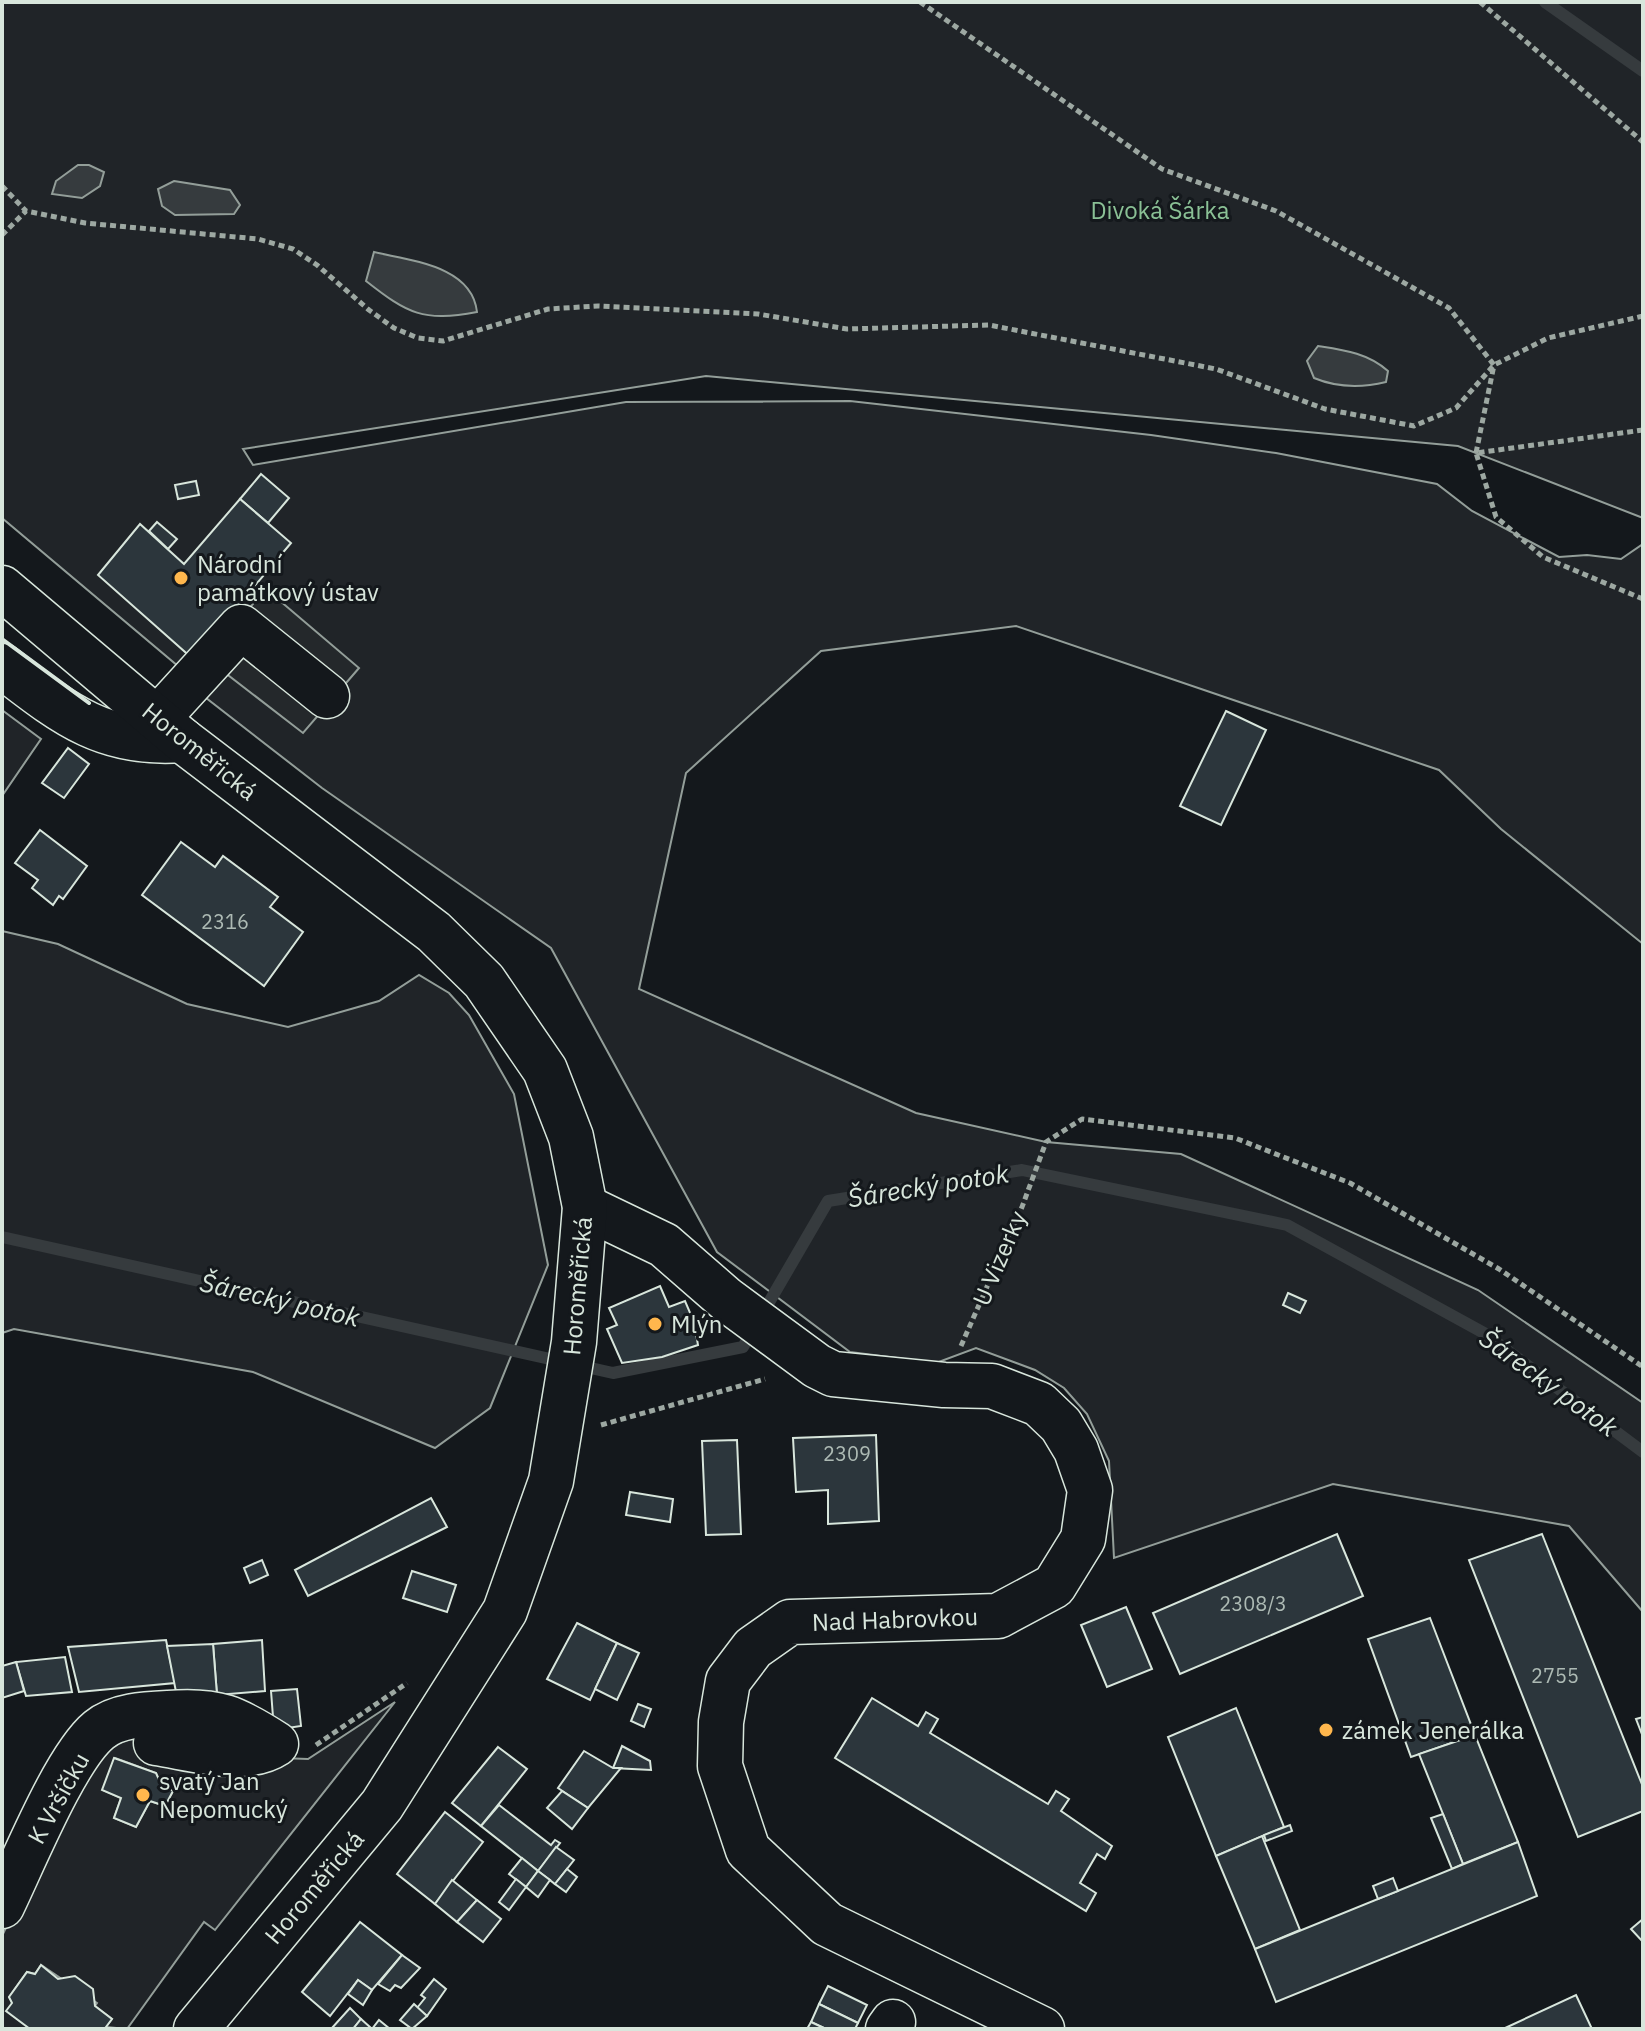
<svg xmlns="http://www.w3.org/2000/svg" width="1645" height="2031" font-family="'IBM Plex Sans',sans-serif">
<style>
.green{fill:#202428;stroke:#939e99;stroke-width:2;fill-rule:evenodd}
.parking{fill:#24282b;stroke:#939e99;stroke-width:2}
.water{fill:#363b3e;stroke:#939e99;stroke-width:2}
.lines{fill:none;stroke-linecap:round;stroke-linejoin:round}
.stream{stroke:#363b3e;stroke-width:12}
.building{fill:#2c363c;stroke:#d8e6dc;stroke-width:2}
.minor-casing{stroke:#d8e6dc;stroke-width:47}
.major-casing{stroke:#d8e6dc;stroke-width:47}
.path{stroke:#9da8a2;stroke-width:5;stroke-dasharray:6 4;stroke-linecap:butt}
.minor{stroke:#14181c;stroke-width:44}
.major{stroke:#14181c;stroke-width:44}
.wall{stroke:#d8e6dc;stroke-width:4}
.poi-dot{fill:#ffb74d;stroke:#14181c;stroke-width:3}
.labels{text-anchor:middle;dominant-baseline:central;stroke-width:6;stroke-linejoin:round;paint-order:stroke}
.number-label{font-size:20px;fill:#adbab4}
.park-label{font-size:24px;fill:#8ac095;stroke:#14181c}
.poi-label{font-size:24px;fill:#d8e6dc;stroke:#14181c;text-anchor:start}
.street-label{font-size:24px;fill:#d8e6dc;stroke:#14181c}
.water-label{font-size:26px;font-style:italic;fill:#d8e6dc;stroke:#14181c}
</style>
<rect width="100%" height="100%" fill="#14181c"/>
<g class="green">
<path d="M2 2H1643V518L1458 446 706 376 243 449 253 465 626 402 850 401 1151 435 1276 453 1437 484 1472 511 1559 557 1587 555 1621 559 1643 544V944L1501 829 1439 770 1016 626 821 651 686 773 639 989 916 1113 1046 1142 1181 1154 1478 1290 1643 1403V1612L1569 1526 1333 1484 1114 1558 1109 1461 1087 1414 1064 1388 1035 1370 976 1348 936 1363 850 1352 717 1252 551 948 322 788 201 694 185 672 2 518Z"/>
<path d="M2 710 41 739 2 796Z"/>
<path d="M2 931 58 944 187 1004 288 1027 379 1001 419 975 449 993 469 1015 514 1094 548 1265 490 1408 435 1448 253 1372 14 1329 2 1333Z"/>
<path d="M395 1702 215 1930 204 1922 127 2029 106 2027 112 2019 95 2006 97 2003 41 1965 35 1974 27 1972 9 1997 30 2029H2V1936L66 1801 127 1727 280 1758 308 1759ZM115 1758 156 1773 160 1782 173 1791 165 1806 150 1801 136 1827 114 1818 121 1798 103 1790Z"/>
</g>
<path class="parking" d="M266 589 359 668 303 733 206 658Z"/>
<g class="water">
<path d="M78 165H89L104 172 100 186 82 198 52 194 56 181Z"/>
<path d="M174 181 230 190 240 205 234 214 175 215 162 206 158 189Z"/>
<path d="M374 252C412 261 472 266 477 312 423 322 408 314 366 281Z"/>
<path d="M1318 346C1344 350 1368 353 1388 371L1386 382C1361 388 1338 388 1314 378L1307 361Z"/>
</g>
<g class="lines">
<g class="stream">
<path d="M1545 2 1643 71"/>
<path d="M2 1237 613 1373 743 1347 828 1201 1022 1170 1287 1225 1484 1333 1643 1452"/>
</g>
</g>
<g class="building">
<path d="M261 474 289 498 268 523 240 499Z"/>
<path d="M196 481 199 495 178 499 175 485Z"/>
<path d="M240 499 291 543 193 659 98 575 140 524 184 564Z"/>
<path d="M157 522 177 539 168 549 149 531Z"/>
<path d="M1226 711 1266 730 1221 825 1180 806Z"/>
<path d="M68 748 89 764 64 798 42 783Z"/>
<path d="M40 830 87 866 63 899 59 896 53 905 32 888 38 880 15 863Z"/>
<path d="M181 842 215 867 223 856 278 897 270 907 303 932 264 986 142 895Z"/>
<path d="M660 1286 669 1307 685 1301 694 1322 698 1345 662 1357 622 1363 607 1329 617 1325 609 1308Z"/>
<path d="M1288 1293 1306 1301 1300 1313 1283 1305Z"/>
<path d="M876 1435 879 1521 828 1524V1490L796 1492 793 1438Z"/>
<path d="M737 1440 741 1534 706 1535 702 1441Z"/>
<path d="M630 1492 673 1499 670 1522 626 1515Z"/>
<path d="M431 1498 447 1527 308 1596 295 1570Z"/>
<path d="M1337 1534 1363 1596 1180 1674 1153 1613Z"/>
<path d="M1542 1534 1643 1787V1811L1578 1837 1469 1560Z"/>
<path d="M262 1560 268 1575 250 1583 244 1568Z"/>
<path d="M412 1571 456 1585 447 1612 403 1598Z"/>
<path d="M1126 1607 1152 1669 1107 1687 1081 1625Z"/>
<path d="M1430 1618 1475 1735 1411 1757 1368 1639Z"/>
<path d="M577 1623 617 1643 590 1700 547 1679Z"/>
<path d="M166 1640 175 1683 79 1692 68 1647Z"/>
<path d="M262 1640 265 1691 217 1695 213 1644Z"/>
<path d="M617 1643 639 1653 617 1700 595 1689Z"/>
<path d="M213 1644 217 1695 177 1697 167 1646Z"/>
<path d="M65 1657 72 1692 26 1696 16 1662Z"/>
<path d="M16 1662 24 1691 2 1698V1666Z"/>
<path d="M297 1689 301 1726 274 1730 271 1691Z"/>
<path d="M872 1698 918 1726 926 1712 938 1719 930 1733 1048 1804 1056 1791 1069 1799 1061 1811 1112 1846 1105 1859 1097 1854 1080 1883 1096 1893 1086 1911 835 1758Z"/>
<path d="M638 1704 651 1709 644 1727 631 1721Z"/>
<path d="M1236 1708 1284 1827 1216 1856 1168 1737Z"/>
<path d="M1643 1717V1737L1636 1719Z"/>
<path d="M1475 1735 1518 1842 1463 1864 1419 1754Z"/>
<path d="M622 1746 650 1761 651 1770 613 1768Z"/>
<path d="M498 1747 527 1769 481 1826 452 1803Z"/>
<path d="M584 1751 613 1768H621L588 1808 558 1788Z"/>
<path d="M114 1758 156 1773 160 1782 173 1791 165 1806 150 1801 136 1827 114 1818 121 1798 102 1790Z"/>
<path d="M562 1791 588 1808 572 1829 547 1808Z"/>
<path d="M499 1805 551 1845 555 1840 560 1843 538 1871 481 1826Z"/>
<path d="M445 1812 483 1842 435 1904 397 1874Z"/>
<path d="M1443 1814 1463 1864 1452 1869 1431 1818Z"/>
<path d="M1290 1825 1292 1831 1266 1841 1264 1835Z"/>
<path d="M1262 1836 1300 1930 1255 1949 1216 1856Z"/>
<path d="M1518 1842 1537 1896 1276 2002 1255 1949Z"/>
<path d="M556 1847 574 1860 555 1884 538 1871Z"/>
<path d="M522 1858 538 1871 526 1887 509 1874Z"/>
<path d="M567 1869 577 1877 566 1892 555 1884Z"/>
<path d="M538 1871 550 1880 538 1897 526 1887Z"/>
<path d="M1393 1878 1398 1891 1378 1899 1373 1886Z"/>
<path d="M516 1879 526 1887 509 1910 499 1902Z"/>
<path d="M452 1880 477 1900 457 1922 435 1904Z"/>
<path d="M477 1900 501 1919 483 1942 457 1922Z"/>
<path d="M1643 1919V1942L1631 1929Z"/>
<path d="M360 1922 402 1955 372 1990 358 1980 330 2016 302 1992Z"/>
<path d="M402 1955 420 1968 401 1988 395 1985 390 1991 378 1984Z"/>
<path d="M41 1965 58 1979 75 1976 93 1989 95 2006 112 2019 106 2027 109 2029H30L6 2011 12 2003 9 1997 27 1972 35 1974Z"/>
<path d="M434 1979 446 1989 427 2016 417 2008 425 1998 421 1995Z"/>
<path d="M358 1980 372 1990 363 2005 348 1994Z"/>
<path d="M828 1986 867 2005 858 2023 819 2004Z"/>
<path d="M1576 1995 1592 2029H1503Z"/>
<path d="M414 2004 427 2016 412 2029 400 2020Z"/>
<path d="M819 2004 858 2023 855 2029H826L811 2022Z"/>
<path d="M350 2008 361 2019 353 2029H331Z"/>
<path d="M361 2019 371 2028 372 2029H353Z"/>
<path d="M379 2020 390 2029H372Z"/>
<path d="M811 2022 826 2029H807Z"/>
</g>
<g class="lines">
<defs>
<g id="minor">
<path d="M2 666C62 712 102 746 182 740"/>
<path d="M158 718 241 627 327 696"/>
<path d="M585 1207 664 1245 726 1299 817 1366 833 1374 944 1385 992 1386 1039 1404 1061 1425 1076 1450 1090 1490 1083 1539 1054 1586 998 1616 790 1622 753 1648 728 1681 721 1722 720 1766 748 1850 827 1924 1042 2029"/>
<path d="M2 1906C23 1863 65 1758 99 1730 117 1715 146 1714 169 1713 217 1709 236 1718 276 1744 244 1765 191 1748 156 1743"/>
<path d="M888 2029 893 2022"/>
</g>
<path id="major" d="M2 588 182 740 434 932 484 981 545 1070 571 1137 585 1207 574 1342 551 1481 505 1611 382 1805 196 2029"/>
</defs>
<use href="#minor" class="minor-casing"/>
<use href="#major" class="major-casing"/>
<g class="path">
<path d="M920 2 1162 169 1276 211 1449 308 1494 365 1476 453"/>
<path d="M1480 2 1643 142"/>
<path d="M2 186 26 211 85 223 258 239 293 249 317 265 369 310 394 328 418 338 443 341 548 309 598 306 758 314 847 329 989 325 1216 369 1325 409 1414 426 1456 408 1494 365 1548 338 1643 316"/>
<path d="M2 235 26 211"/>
<path d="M1643 430 1476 453 1496 517 1543 557 1643 599"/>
<path d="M961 1346 1022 1207 1046 1142 1082 1119 1235 1138 1350 1183 1499 1269 1643 1367"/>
<path d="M601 1425 765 1379"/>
<path d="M316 1745 407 1683"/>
</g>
<use href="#minor" class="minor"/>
<use href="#major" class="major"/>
<path class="wall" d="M2 639 89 703"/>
</g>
<g class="poi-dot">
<circle cx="181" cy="578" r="8"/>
<circle cx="655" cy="1324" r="8"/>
<circle cx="1326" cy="1730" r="8"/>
<circle cx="143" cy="1795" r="8"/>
</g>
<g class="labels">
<g class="number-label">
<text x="225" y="921">2316</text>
<text x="847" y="1453">2309</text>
<text x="1253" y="1603">2308/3</text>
<text x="1555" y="1675">2755</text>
</g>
<g class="park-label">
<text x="1160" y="210">Divoká Šárka</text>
</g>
<g class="poi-label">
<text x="197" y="564">Národní<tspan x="197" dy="28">památkový ústav</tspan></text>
<text x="671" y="1324">Mlýn</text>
<text x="1342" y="1730">zámek Jenerálka</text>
<text x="159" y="1781">svatý Jan<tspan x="159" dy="28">Nepomucký</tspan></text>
</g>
<g class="street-label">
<text transform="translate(200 751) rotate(39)">Horoměřická</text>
<text transform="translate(999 1258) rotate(-67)">U Vizerky</text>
<text transform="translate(577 1286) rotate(-85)">Horoměřická</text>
<text transform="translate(895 1619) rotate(-2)">Nad Habrovkou</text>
<text transform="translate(58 1798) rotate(-61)">K Vršíčku</text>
<text transform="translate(314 1887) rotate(-50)">Horoměřická</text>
</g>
<g class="water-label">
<text transform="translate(928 1185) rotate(-9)">Šárecký potok</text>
<text transform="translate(280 1299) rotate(13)">Šárecký potok</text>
<text transform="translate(1549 1382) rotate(36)">Šárecký potok</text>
</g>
</g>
<rect width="1645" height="2031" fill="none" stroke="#d8e6dc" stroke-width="8"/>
</svg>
